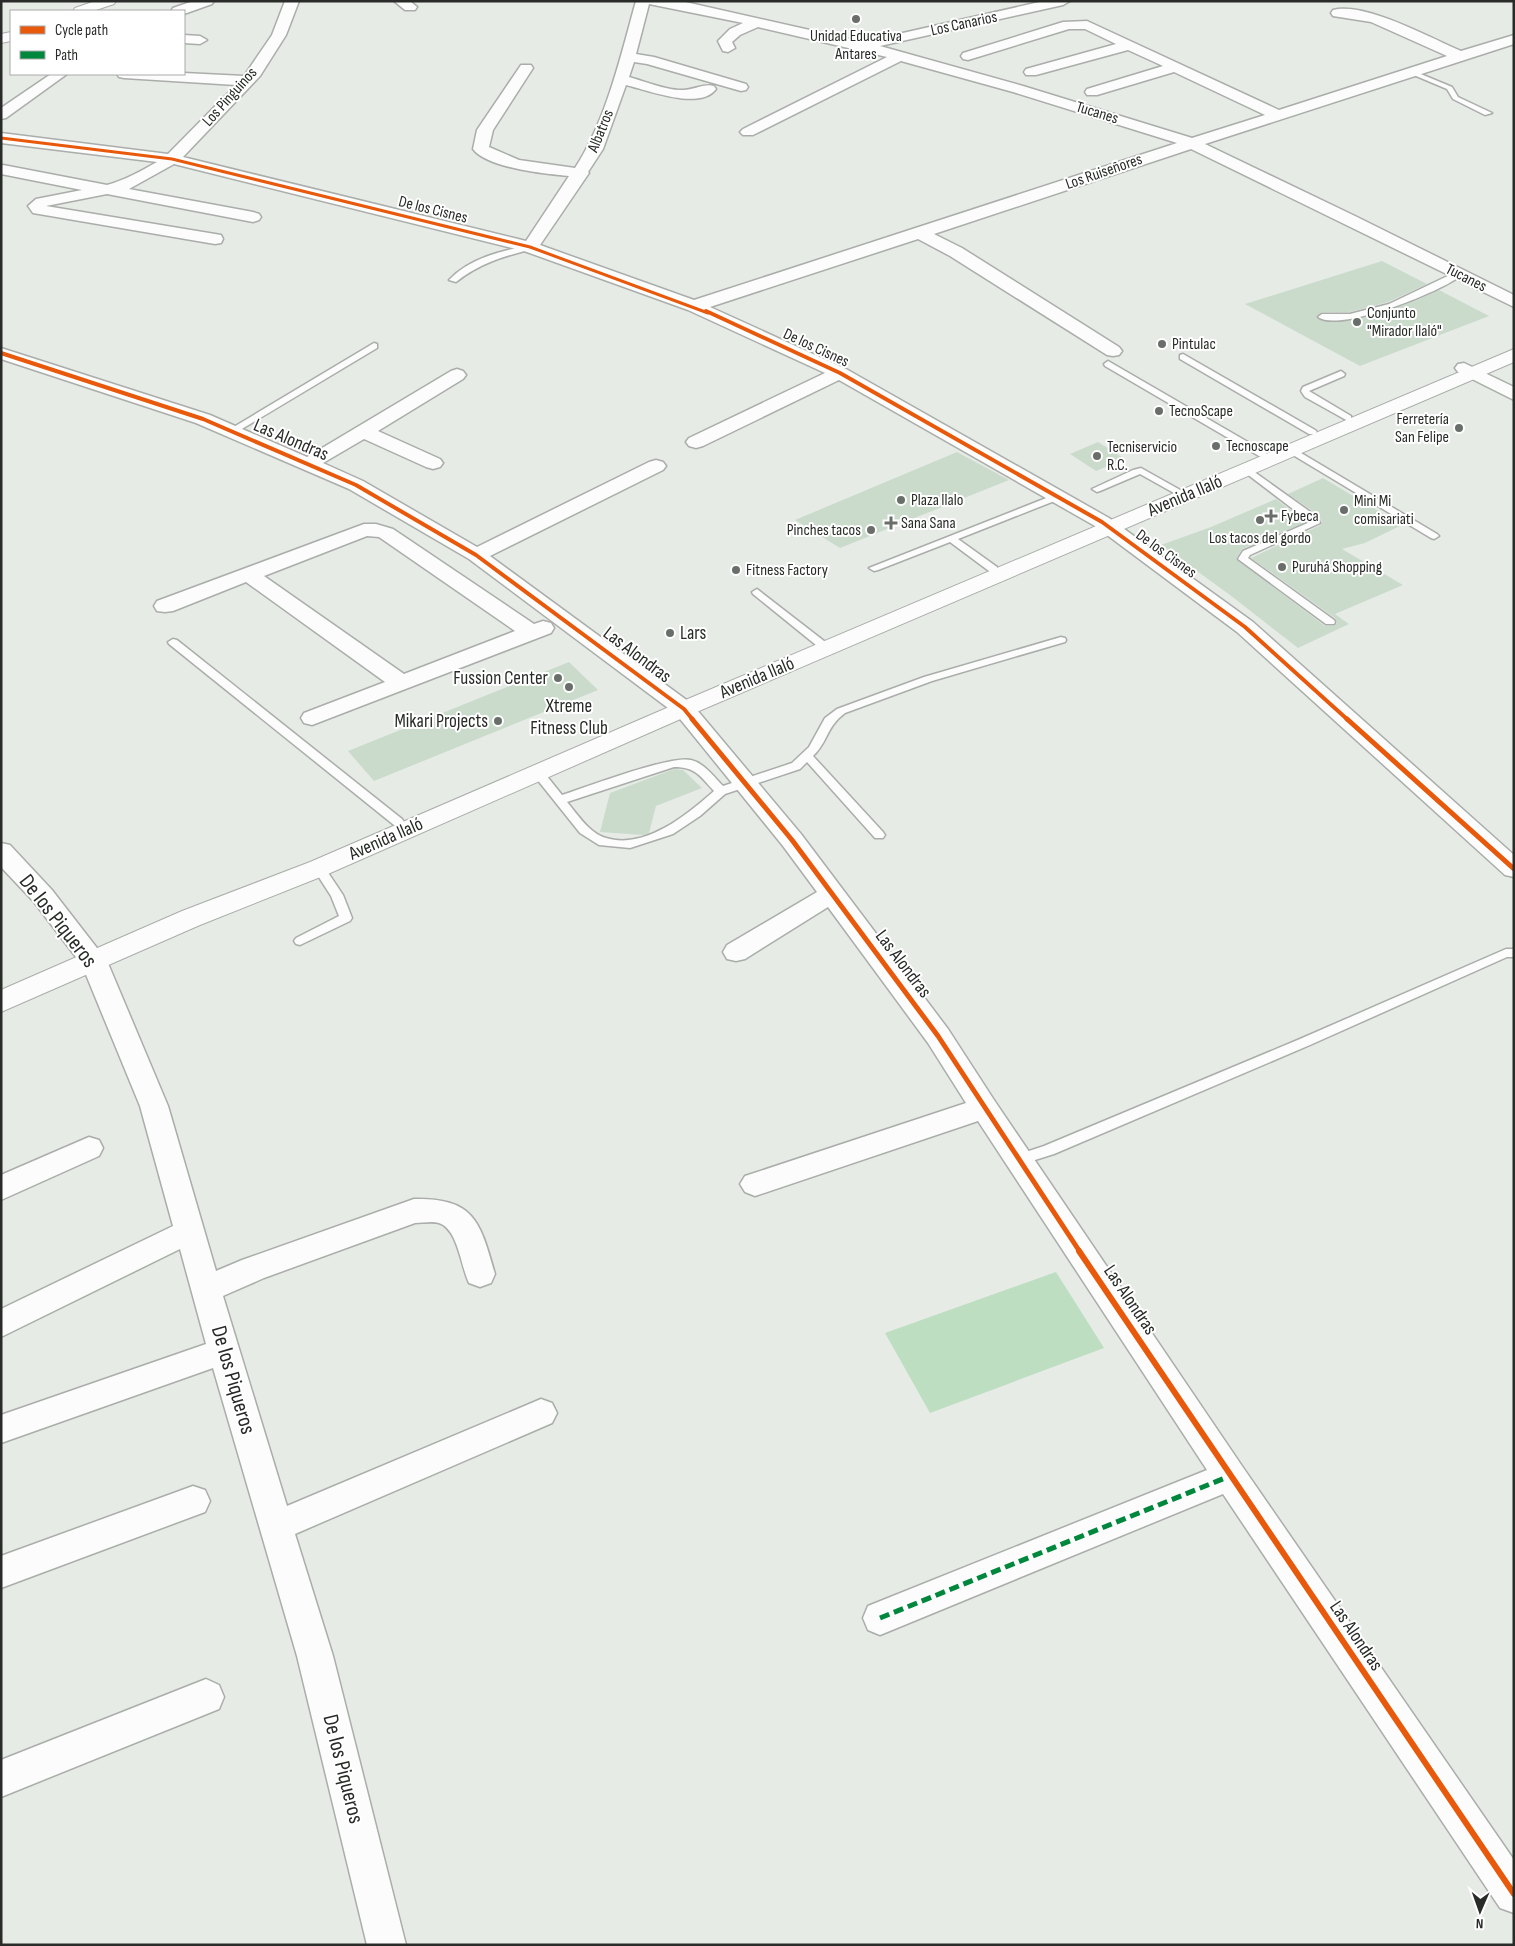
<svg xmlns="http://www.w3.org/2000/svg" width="1515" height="1946" font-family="'Sofia Sans Condensed',sans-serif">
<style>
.green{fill:#bddec0}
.building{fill:#cadbcc}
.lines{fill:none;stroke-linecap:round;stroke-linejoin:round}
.lane-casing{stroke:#aaadaa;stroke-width:3}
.street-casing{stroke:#aaadaa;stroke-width:3}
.secondary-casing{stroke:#aaadaa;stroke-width:2}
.lane{fill:#fbfcfb;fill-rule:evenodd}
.street{fill:#fbfcfb;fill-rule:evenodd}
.secondary{fill:#fbfcfb;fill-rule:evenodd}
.quiet{stroke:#00873e;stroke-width:5;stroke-dasharray:10 5;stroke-linecap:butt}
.cycleway-far3-casing{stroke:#fff;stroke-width:5}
.cycleway-far2-casing{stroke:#fff;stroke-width:6}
.cycleway-far1-casing{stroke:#fff;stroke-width:8}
.cycleway-casing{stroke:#fff;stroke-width:9}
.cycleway-far3{stroke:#e8590c;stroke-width:3}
.cycleway-far2{stroke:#e8590c;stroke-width:4}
.cycleway-far1{stroke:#e8590c;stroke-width:5}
.cycleway{stroke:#e8590c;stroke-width:6}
.poi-dot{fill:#6a6e6a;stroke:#fff;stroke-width:2}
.labels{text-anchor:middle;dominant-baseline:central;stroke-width:4;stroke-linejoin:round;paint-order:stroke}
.far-street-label{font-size:16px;fill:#282b28;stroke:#fff}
.far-poi-label{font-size:16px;fill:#282b28;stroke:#fff;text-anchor:start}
.street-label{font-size:19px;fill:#282b28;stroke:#fff}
.poi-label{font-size:19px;fill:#282b28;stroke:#fff;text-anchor:end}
.near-street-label{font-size:22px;fill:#282b28;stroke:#fff}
</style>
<rect width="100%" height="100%" fill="#e6ebe6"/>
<path class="green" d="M1056 1272 1104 1348 930 1413 885 1333Z"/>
<g class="building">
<path d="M1382 261 1427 284 1388 302 1350 312H1322L1316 318 1330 322 1368 317 1415 301 1439 290 1489 316 1360 366 1245 304Z"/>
<path d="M1098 442 1125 459 1096 471 1070 454Z"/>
<path d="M957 452 1009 480 840 548 795 520Z"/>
<path d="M1323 478 1402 525 1365 543 1342 549 1403 585 1335 614 1349 624 1298 648 1230 595 1161 545 1211 527 1276 499 1306 522 1242 549 1236 559 1325 626H1334L1337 623 1335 618 1251 558 1321 525 1322 522 1317 514 1288 494Z"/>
<path d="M569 662 598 690 374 781 348 751Z"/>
<path d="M674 769 683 770 702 788 656 806 649 833 643 835 600 832 610 793Z"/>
</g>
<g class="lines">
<defs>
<g id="lane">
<path d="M1411 70 1452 87 1458 97 1492 113 1485 115 1453 99 1447 89 1409 73V71Z"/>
<path d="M530 245H533V249C504 256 480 263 456 282L449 280C470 258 501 251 530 245Z"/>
<path d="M1456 272 1463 274C1444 291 1339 333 1318 317L1322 314H1350L1389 304Z"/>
<path d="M374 343 377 344V348L235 433H229L227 431Z"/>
<path d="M1183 354 1315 430 1317 432 1315 434H1309L1180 359V355Z"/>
<path d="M1108 361 1265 452 1267 454 1262 457 1259 456 1105 366 1104 364Z"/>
<path d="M1341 371 1345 374 1344 376 1309 391 1351 416V420L1348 421 1305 397 1301 391 1303 387Z"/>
<path d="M1291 447 1437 534 1439 536 1434 539 1431 538 1288 452 1286 450Z"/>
<path d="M1246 466 1316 516 1320 523 1250 555 1248 558 1334 620 1335 622 1334 624H1326L1238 559 1243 551 1310 522 1243 471 1241 469Z"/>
<path d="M1141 468 1182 491 1180 493H1174L1140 474 1100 491 1097 492 1092 489 1133 470Z"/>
<path d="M1059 493 1064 496 1062 498 958 539 997 567V571H989L950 542 878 570 874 571 869 568Z"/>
<path d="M757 589 824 641 825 643 824 645H816L753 594 752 592Z"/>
<path d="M1061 637 1065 638 1066 640 1065 642 932 681 845 713C826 727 828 742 813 756L883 832 885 835 883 838H875L807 762 800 769 725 794 700 816 673 834 630 848 599 845 580 833 532 773 534 770H542L562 795C587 787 670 755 691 760 704 763 714 777 723 786L792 763 809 747 825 718 837 709 924 677ZM674 767C696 767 700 776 714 791 688 814 645 850 606 838 589 833 578 815 567 802Z"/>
<path d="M173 639 177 640 402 819 404 822 402 825H394L169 644 168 642Z"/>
<path d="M319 864 323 865 343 895 352 918 350 921 300 945 296 944 294 941 296 938 339 916 331 896 313 868Z"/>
<path d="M1506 949H1514V957H1507L1310 1045 1054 1154 1019 1165 1014 1164 1012 1160 1014 1156 1044 1146 1300 1039Z"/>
</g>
<g id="street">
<path d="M193 1H214L212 4 184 14V11H171L173 8Z"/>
<path d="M285 1H299L286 35 260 76 183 157 526 241 569 176C546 174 487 168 473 149L477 130 521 65H531L533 68 493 130 489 147 519 160 575 168C606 121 621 55 636 1H681L863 42 1044 1H1070L1063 5 880 46 1023 86 1192 138 1265 115 1174 72 1097 95H1087L1085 92 1087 89 1163 66 1128 50 1036 75H1026L1024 72 1026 69 1116 44 1085 29H1069L968 60 963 59 961 56 963 53 1063 22 1087 21 1279 110 1447 56 1371 22 1333 16 1331 13 1333 10C1366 2 1430 38 1461 51L1514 35V44L1205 144 1355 216 1514 295V307L1191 149 934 234 962 248 1119 347 1122 351 1119 355 1113 356 1107 355 950 256 918 239 710 307 846 369 1109 518 1253 622 1514 855V877L1505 875 1237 632 1095 526 839 380 703 446 696 448 689 446 686 442 689 438 825 373 688 310 524 251 174 164 129 189 253 212 259 214 261 217 259 220 253 222 107 194 46 206 221 235 223 239 221 243 215 244 33 213 28 206 36 199 82 190 1 174V166L3 165 107 185C125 180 141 171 157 162L1 143V133L168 154 236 85 124 78 119 77 117 74 184 73 244 76 272 35ZM649 4 743 23 730 29 718 41 723 51 728 52 735 48 732 42 740 35 758 27 887 57 743 129 740 132 743 135H753L901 61 1013 92 1177 143 694 300 540 245 589 173 588 172 603 149 626 85C647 90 700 111 716 89L714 86C704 83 694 90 683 90 668 91 644 81 629 77L634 62 647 64 741 91 746 90 748 87 746 84 654 57 636 54Z"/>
<path d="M394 1H410L417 7 415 10H405Z"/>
<path d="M184 35 200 36 207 40 200 44 184 43Z"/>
<path d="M51 74H67L6 118 1 119V108Z"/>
<path d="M1 348 210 415 307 457 451 371 457 369 463 371 466 375 463 379 378 431 440 459 443 463 440 467 433 469 426 467 364 439 323 463 363 481 477 547 649 462 656 460 663 462 666 466 663 470 490 556 692 704 801 834 948 1029 994 1100 1242 1466 1514 1860V1913L1500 1908 1223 1494 880 1635 868 1630 863 1618 868 1606 1207 1470 978 1121 755 1196 745 1192 740 1184 745 1176 966 1103 928 1043 828 907 745 959 736 961 727 959 723 952 727 945 817 892 783 846 676 714 469 559 349 489 196 423 1 359Z"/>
<path d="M1464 363 1514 387V400L1458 372 1455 368 1458 364Z"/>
<path d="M364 524H376L393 529 534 624 543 621 551 623 554 628 551 633 312 725 304 723 301 718 304 713 385 682 246 582 173 611 165 612 157 611 154 606 157 601ZM367 536 379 537 515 631 404 674 264 576Z"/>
<path d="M1 843 10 845 52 890 107 961 168 1106 216 1271 242 1260 414 1199C475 1198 480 1222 495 1274L491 1283 480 1287 469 1283C461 1267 458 1229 439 1223 432 1221 423 1223 415 1223L264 1278 223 1296 287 1506 541 1399 552 1403 557 1413 552 1423 295 1534 333 1656 406 1945H367L297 1656 213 1368 1 1443V1415L206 1344 180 1249 1 1337V1309L173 1226 140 1106 82 965 34 902 1 867Z"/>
<path d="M89 1137 99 1140 103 1148 99 1156 1 1200V1175Z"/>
<path d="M193 1486 205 1490 210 1501 205 1512 1 1588V1556Z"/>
<path d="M206 1679 219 1685 224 1697 219 1709 1 1797V1760Z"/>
</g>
<g id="secondary">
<path d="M95 1H116L114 4 93 11H73L75 8Z"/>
<path d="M11 32V41L1 43V34Z"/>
<path d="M1514 349V362L692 714 328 874 200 925 1 1012V990L182 911 310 862 676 704Z"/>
</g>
</defs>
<use href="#lane" class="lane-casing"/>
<use href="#street" class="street-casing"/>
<use href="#secondary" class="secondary-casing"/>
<use href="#lane" class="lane"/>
<use href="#street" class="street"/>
<use href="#secondary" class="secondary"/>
<path class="quiet" d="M880 1618 1230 1476"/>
<defs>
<path id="cycleway-far3" d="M1 138 172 159 530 247 708 313"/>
<g id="cycleway-far2">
<path d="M706 311 840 373 1102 522 1245 627 1348 720"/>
<path d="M1 353 203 419 356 485 476 555 684 709 693 720"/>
</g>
<g id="cycleway-far1">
<path d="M692 719 792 840 938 1036 1080 1252"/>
<path d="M1347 719 1514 869"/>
</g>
<path id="cycleway" d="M1079 1251 1514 1894"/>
</defs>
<use href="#cycleway-far3" class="cycleway-far3-casing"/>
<use href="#cycleway-far2" class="cycleway-far2-casing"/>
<use href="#cycleway-far1" class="cycleway-far1-casing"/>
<use href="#cycleway" class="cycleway-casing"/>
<use href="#cycleway-far3" class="cycleway-far3"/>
<use href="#cycleway-far2" class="cycleway-far2"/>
<use href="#cycleway-far1" class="cycleway-far1"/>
<use href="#cycleway" class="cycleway"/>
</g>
<g class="poi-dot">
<circle cx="856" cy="19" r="5"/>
<circle cx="1357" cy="322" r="5"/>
<circle cx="1162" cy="344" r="5"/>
<circle cx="1159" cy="411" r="5"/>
<circle cx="1459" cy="428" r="5"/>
<circle cx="1216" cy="446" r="5"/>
<circle cx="1097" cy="456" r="5"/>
<circle cx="901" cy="500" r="5"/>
<circle cx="1344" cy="510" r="5"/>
<path d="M1268.5 508.5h5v5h5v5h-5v5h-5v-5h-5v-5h5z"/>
<circle cx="1260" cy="520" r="5"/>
<path d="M888.5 515.5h5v5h5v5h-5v5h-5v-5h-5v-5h5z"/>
<circle cx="871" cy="530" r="5"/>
<circle cx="1282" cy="567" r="5"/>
<circle cx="736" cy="570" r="5"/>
<circle cx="670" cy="633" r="5"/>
<circle cx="558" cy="678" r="5"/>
<circle cx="569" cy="687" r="5"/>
<circle cx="498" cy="721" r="5"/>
</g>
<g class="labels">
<g class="far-street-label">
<text transform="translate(964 24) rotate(-12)">Los Canarios</text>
<text transform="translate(230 97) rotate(-48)">Los Pinguinos</text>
<text transform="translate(1097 113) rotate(17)">Tucanes</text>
<text transform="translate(601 131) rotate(-68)">Albatros</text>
<text transform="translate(1104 172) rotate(-19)">Los Ruiseñores</text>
<text transform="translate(433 210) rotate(14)">De los Cisnes</text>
<text transform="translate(1466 278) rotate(27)">Tucanes</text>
<text transform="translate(816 348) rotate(25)">De los Cisnes</text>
<text transform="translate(1166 554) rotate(36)">De los Cisnes</text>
</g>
<g class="far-poi-label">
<text x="856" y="36" text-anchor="middle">Unidad Educativa<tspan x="856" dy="18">Antares</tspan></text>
<text x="1367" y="313">Conjunto<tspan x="1367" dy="18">"Mirador Ilaló"</tspan></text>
<text x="1172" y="344">Pintulac</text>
<text x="1169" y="411">TecnoScape</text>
<text x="1449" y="419" text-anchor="end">Ferretería<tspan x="1449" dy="18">San Felipe</tspan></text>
<text x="1226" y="446">Tecnoscape</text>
<text x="1107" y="447">Tecniservicio<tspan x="1107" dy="18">R.C.</tspan></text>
<text x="911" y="500">Plaza Ilalo</text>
<text x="1354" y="501">Mini Mi<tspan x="1354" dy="18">comisariati</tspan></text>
<text x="1281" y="516">Fybeca</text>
<text x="901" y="523">Sana Sana</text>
<text x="861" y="530" text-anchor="end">Pinches tacos</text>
<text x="1260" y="538" text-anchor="middle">Los tacos del gordo</text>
<text x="1292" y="567">Puruhá Shopping</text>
<text x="746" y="570">Fitness Factory</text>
</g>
<g class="street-label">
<text transform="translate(291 440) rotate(23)">Las Alondras</text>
<text transform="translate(1185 496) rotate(-23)">Avenida Ilaló</text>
<text transform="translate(637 655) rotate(37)">Las Alondras</text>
<text transform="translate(757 678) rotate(-23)">Avenida Ilaló</text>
<text transform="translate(386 839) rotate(-24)">Avenida Ilaló</text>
<text transform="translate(903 964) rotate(53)">Las Alondras</text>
<text transform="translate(1130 1300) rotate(56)">Las Alondras</text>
<text transform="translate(1356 1636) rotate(56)">Las Alondras</text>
</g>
<g class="poi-label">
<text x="680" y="633" text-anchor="start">Lars</text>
<text x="548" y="678">Fussion Center</text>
<text x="569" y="706" text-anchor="middle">Xtreme<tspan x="569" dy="22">Fitness Club</tspan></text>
<text x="488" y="721">Mikari Projects</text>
</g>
<g class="near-street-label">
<text transform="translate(58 921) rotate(52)">De los Piqueros</text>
<text transform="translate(233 1380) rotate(74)">De los Piqueros</text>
<text transform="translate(343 1769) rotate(76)">De los Piqueros</text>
</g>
</g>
<rect width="1515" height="1946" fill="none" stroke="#282b28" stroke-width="5"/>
<rect x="10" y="10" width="175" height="65" fill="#ffffff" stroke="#a9aaa9"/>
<rect x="20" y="26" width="25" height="8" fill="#e8590c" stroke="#a9aaa9"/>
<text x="55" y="35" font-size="15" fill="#282b28">Cycle path</text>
<rect x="20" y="51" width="25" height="8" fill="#00873e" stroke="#a9aaa9"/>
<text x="55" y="60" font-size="15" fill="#282b28">Path</text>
<g transform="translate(1480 1911) rotate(182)" stroke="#ffffff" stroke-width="4" paint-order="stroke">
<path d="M0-4L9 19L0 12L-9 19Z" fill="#282b28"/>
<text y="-8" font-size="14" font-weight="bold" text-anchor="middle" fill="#282b28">N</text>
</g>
</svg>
